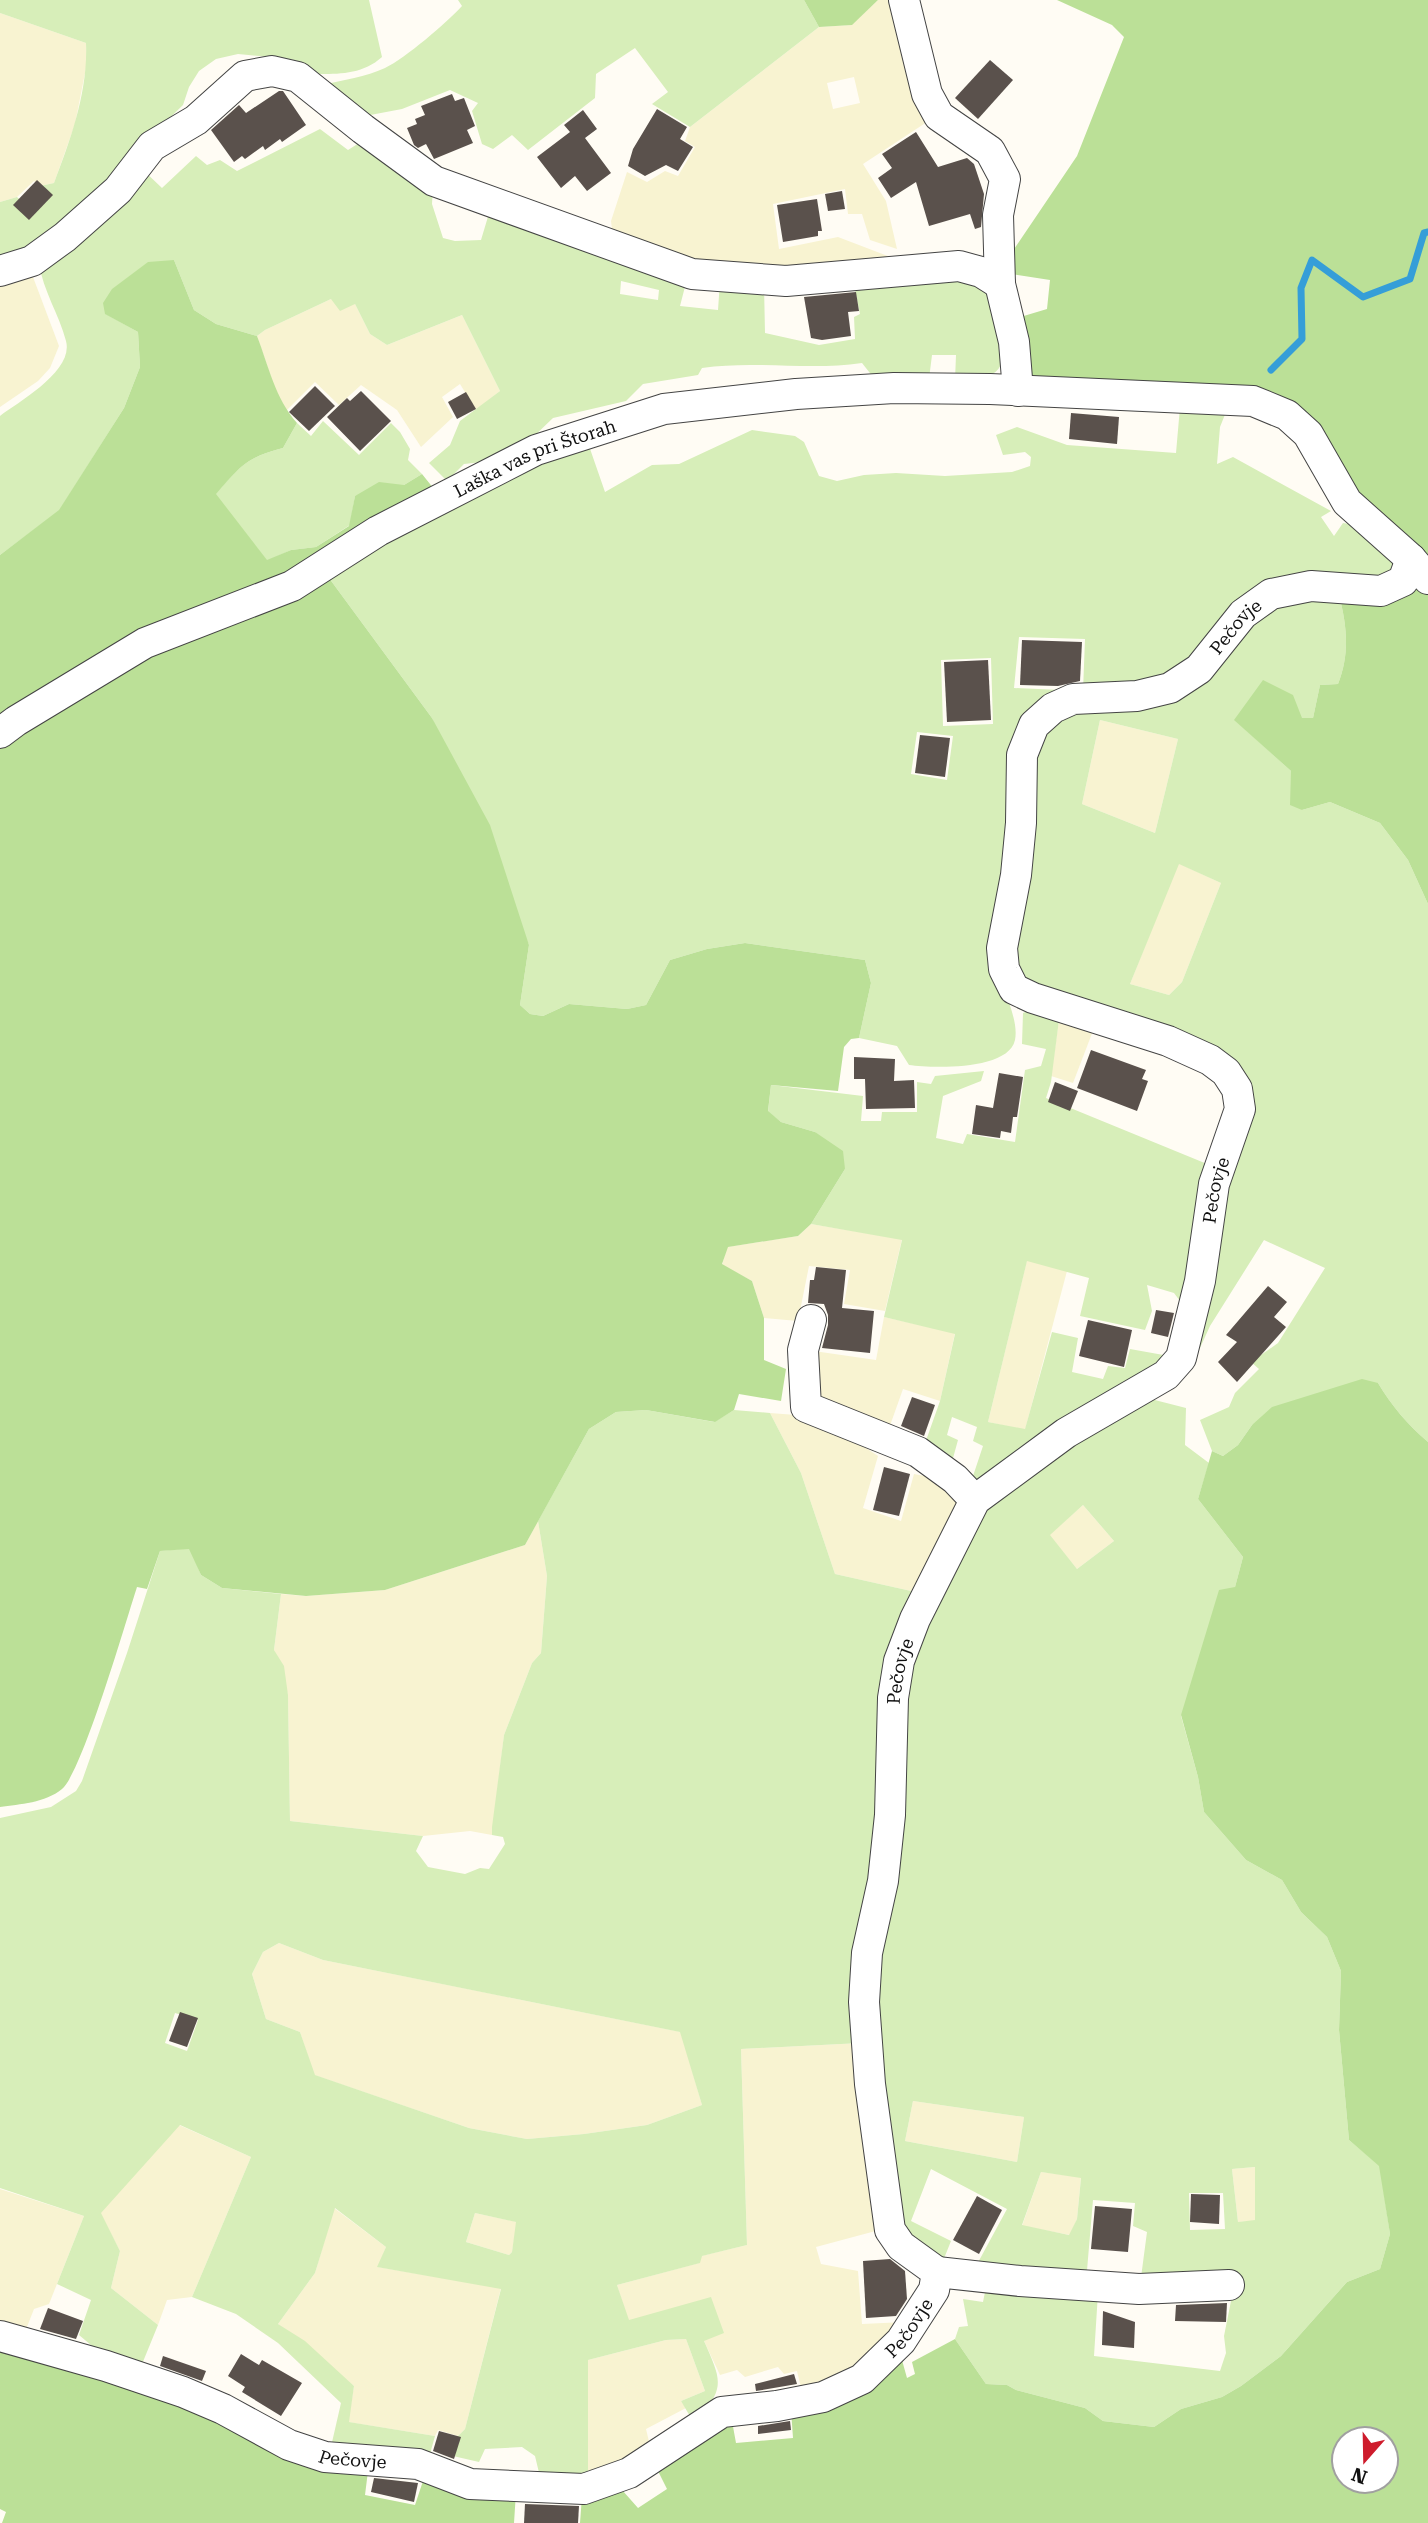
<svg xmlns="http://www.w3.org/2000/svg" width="1428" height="2523" font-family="'Roboto Serif',serif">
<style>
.farmland{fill:#f8f3d1;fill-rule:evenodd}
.green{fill:#d7eeb9;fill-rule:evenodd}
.forest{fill:#bbe097;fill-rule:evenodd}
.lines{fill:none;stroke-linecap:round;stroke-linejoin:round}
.stream{stroke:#359ed8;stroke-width:7}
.building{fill:#5a514c}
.minor-casing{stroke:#444;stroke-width:32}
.minor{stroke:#fff;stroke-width:30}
.labels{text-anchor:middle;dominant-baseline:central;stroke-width:7;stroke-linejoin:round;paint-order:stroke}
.street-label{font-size:18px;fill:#111;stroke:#fff}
</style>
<rect width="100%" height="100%" fill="#fffcf4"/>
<g class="farmland">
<path d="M878 0H896L930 120 863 164 886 201 897 249 870 240 862 214H848L845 189 773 204 779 249 838 237 893 258 725 273 613 238 611 221 627 172 647 182 665 171 678 176 695 147 685 141 690 127 819 27 851 25ZM854 77 860 103 833 109 827 83Z"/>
<path d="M0 13 86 43 87 63 75 124 54 183 40 186 34 181 17 197 0 202Z"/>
<path d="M30 269 59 346 50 368 38 381 0 407V277Z"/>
<path d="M331 299 355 304 370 334 387 345 462 315 500 391 476 410 460 384 442 397 453 417 421 447 397 410 361 385 339 405 315 382 286 411 275 389 257 336 265 330Z"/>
<path d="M1100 720 1178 739 1155 833 1082 804Z"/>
<path d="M1178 863 1221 883 1182 982 1169 995 1130 984Z"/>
<path d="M1059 1020 1096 1023 1073 1083 1051 1076Z"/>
<path d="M811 1224 902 1239 885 1311 844 1304 850 1270 809 1266 798 1321 764 1318 752 1281 722 1265 727 1247 798 1236Z"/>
<path d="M1027 1260 1067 1271 1025 1430 988 1422Z"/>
<path d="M884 1317 955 1333 940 1401 903 1389 887 1434 816 1396 807 1350 876 1360Z"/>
<path d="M770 1413 796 1415 870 1437 866 1448 878 1456 863 1508 901 1521 914 1474 946 1480 961 1504 920 1593 835 1574 801 1473Z"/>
<path d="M1083 1505 1114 1541 1077 1569 1049 1535Z"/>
<path d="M538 1521 547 1576 541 1653 532 1663 504 1735 492 1835 470 1831 423 1836 290 1821 288 1695 274 1650 281 1594 306 1596 385 1590 525 1545Z"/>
<path d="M279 1943 323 1960 681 2032 702 2105 647 2125 584 2134 527 2139 469 2128 314 2075 300 2032 266 2019 252 1974 263 1952Z"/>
<path d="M861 2043 883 2229 816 2247 821 2264 858 2271 862 2324 905 2322 879 2357 803 2396 797 2371 784 2374 778 2367 745 2377 737 2370 720 2375 704 2341 628 2320 617 2285 699 2263 701 2256 747 2245 741 2049Z"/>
<path d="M913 2101 1024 2117 1017 2162 905 2141Z"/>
<path d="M179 2125 251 2157 192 2297 167 2300 158 2325 111 2288 120 2251 100 2213Z"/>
<path d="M1256 2167 1255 2221 1238 2222 1232 2169Z"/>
<path d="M1041 2172 1081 2177 1077 2219 1070 2235 1022 2226Z"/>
<path d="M0 2189 84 2216 49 2304 34 2309 23 2337 0 2330Z"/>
<path d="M334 2208 386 2247 378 2267 501 2288 465 2429 458 2436 438 2430 435 2436 348 2422 354 2386 278 2324 315 2273Z"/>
<path d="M475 2213 517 2222 512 2252 509 2255 466 2242Z"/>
<path d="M686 2339 705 2391 681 2401 686 2408 646 2429 651 2450 588 2481V2360L666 2340Z"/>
</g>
<g class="green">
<path d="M0 0H369L382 57C362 75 338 74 313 74L301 62 290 59 238 54 216 59 199 71 189 87 183 105 148 139 107 194 0 265V202L17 197 28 207 40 186 54 183C71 138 88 92 86 43L0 13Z"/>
<path d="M458 0H804L819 27 690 127 652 104 668 92 635 48 596 74 595 98 528 150 512 135 493 149 482 144 472 111 478 103 450 90 402 109 365 116 322 85C343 80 366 77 385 68 406 58 446 23 462 6Z"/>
<path d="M320 129 348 150 367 138 433 186 432 204 443 238 455 241 481 240 490 210 688 275 680 306 718 310 720 281 764 285 765 333 819 345 855 339 854 317 860 314 853 280 949 270 994 291C998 314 1018 366 988 376 979 380 966 379 955 380L956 355H932L929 379 877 382 862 363C809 371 755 360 702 368L698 375 643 384 626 401 553 418 528 442 482 462 464 464 447 481 429 463 450 445 460 421 500 391 462 315 387 345 370 334 355 304 340 311 331 299 265 330 257 336 216 324 194 310 174 260 106 314 138 332 140 367 124 408 59 511 0 555V416C20 401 74 371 66 341 59 314 43 291 39 263L141 168 162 188 196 156 207 165 220 160 237 171ZM621 281 659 290 658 300 620 294Z"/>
<path d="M1180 407H1228L1220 427 1217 464 1233 457 1331 511 1321 517 1334 536 1343 523 1356 525 1399 562 1396 575 1319 579 1168 683 1083 691 1085 639 1019 637 1014 688 1061 690 1033 713 1005 991C1010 1006 1018 1025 1015 1040 1008 1071 932 1068 909 1065L897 1046 859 1038 871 983 865 960 745 943 707 949 670 960 646 1005 627 1009 569 1004 543 1016 530 1014 520 1005 529 945 432 718 329 578 464 495 588 443 605 492 652 465 679 464 752 430 795 436 804 442 819 476 837 481 864 475 896 473 945 476 1012 472 1030 466 1031 457 1025 452 1003 455 996 435 1017 427 1067 445 1176 453ZM991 658 993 724 943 726 941 660ZM917 732 953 736 947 780 911 774Z"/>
<path d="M323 421 359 455 391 423 400 432 410 449 408 460 422 474 404 485 355 496 350 525 316 547 291 550 267 561 215 494C241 466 245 458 283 448L297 423 311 436Z"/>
<path d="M1339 595C1347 626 1350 654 1338 684L1320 685 1313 718 1235 720 1291 771 1302 810 1330 802 1380 823 1408 860 1428 904V1442C1407 1424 1392 1406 1378 1383L1252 1425 1238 1445 1223 1456 1212 1451 1200 1420 1229 1407 1235 1393 1259 1369 1251 1362 1278 1343 1325 1268 1264 1240 1210 1326 1194 1361 1243 1090 1025 987 1009 945 1027 769 1053 716 1140 703 1253 612ZM1100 720 1178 739 1155 833 1082 804ZM1179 864 1221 883 1182 982 1169 995 1130 984Z"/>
<path d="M1033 1009 1059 1020 1051 1082 1046 1098 1212 1166 1188 1294 1180 1301 1174 1293 1147 1285 1152 1311 1145 1330 1080 1316 1089 1278 1027 1261 988 1422 1025 1429 1052 1332 1078 1338 1072 1372 1103 1379 1108 1366 1125 1368 1130 1349 1169 1356 992 1481 971 1482 983 1446 973 1441 977 1427 952 1417 947 1435 958 1440 950 1469 923 1449 940 1401 955 1334 884 1317 902 1240 811 1224 845 1169 815 1132 781 1122 768 1112 771 1085 863 1096 861 1121H881L882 1112H917V1082L931 1084 935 1076 984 1071 981 1081 943 1096 936 1138 963 1144 967 1134 1015 1142 1025 1070 1041 1066 1046 1049 1022 1044 1023 1013Z"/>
<path d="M1143 1397 1186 1408 1185 1445 1209 1463 1198 1499 1243 1557 1235 1587 1181 1716 1198 1777 1204 1812 1246 1860 1282 1880 1301 1912 1327 1937 1341 1971 1339 2030 1349 2140 1380 2166 1390 2234 1380 2269 1347 2282 1281 2356 1241 2386 1222 2397 1181 2409 1154 2427 1103 2421 1085 2408 1016 2390 1007 2385 986 2384 955 2339 959 2327 968 2326 963 2299 983 2302 987 2282 1098 2293 1094 2356 1220 2371 1226 2353 1224 2336 1233 2291 1140 2285 1147 2232 1133 2226 1135 2203 1093 2200 1086 2282 975 2268 1007 2209 931 2169 911 2221 951 2241 943 2261 904 2241 870 2042 900 1682 984 1502ZM1083 1505 1114 1541 1077 1569 1050 1535ZM913 2101 1024 2117 1017 2162 905 2141ZM1255 2167V2220L1238 2222 1232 2169ZM1041 2172 1081 2178 1077 2219 1069 2235 1022 2225ZM1189 2193H1223L1225 2229 1190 2230Z"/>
<path d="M646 1410 714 1422 734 1410 770 1413 801 1473 835 1574 920 1593 861 2043 741 2049 747 2245 702 2256 700 2263 617 2285 629 2320 711 2297 724 2333 704 2341C722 2382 726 2388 694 2423L681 2401 705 2391 686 2339 666 2340 588 2360V2481H541L535 2456 522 2447 485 2449 479 2462 453 2456 458 2436 465 2429 501 2289 377 2267 386 2247 335 2208 315 2273 278 2324 305 2341 354 2386 349 2422 435 2436 428 2461 330 2451 341 2403 278 2343 236 2314 192 2297 251 2157 180 2125 101 2213 120 2251 111 2288 158 2325 140 2369 104 2356 79 2335 91 2300 57 2284 84 2216 0 2188V1818L51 1807 76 1791 82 1781 127 1653 160 1551 190 1548 201 1575 222 1588 281 1594 274 1650 284 1666 288 1695 290 1821 423 1836 416 1851 428 1867 465 1874 480 1868 489 1869 505 1844 503 1837 492 1835V1827L504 1735 532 1663 541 1653 547 1576 538 1521 589 1429 616 1412ZM279 1943 323 1960 680 2032 702 2105 647 2125 584 2134 527 2139 469 2128 315 2075 300 2032 266 2019 252 1974 263 1952ZM175 2013 198 2020 187 2051 165 2043ZM475 2213 516 2222 512 2252 509 2255 466 2242Z"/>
</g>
<g class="forest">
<path d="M804 0H878L852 25 819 27Z"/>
<path d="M1057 0H1428V563L1352 498 1288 404 1036 381 1025 368 1017 318 1047 309 1050 280 1011 274 1008 258 1077 156 1124 37 1112 25Z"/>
<path d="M174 260 194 310 216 324 257 336C269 367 275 398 297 423L283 448C245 458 241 466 216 494L267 560 291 550 316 547 349 526 355 496 379 482 404 485 422 474 434 489 324 554 0 723V555L59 510 124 408 140 367 138 332 105 314 103 303 112 289 148 262Z"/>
<path d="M329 578 432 718 490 825 529 945 520 1005 530 1014 543 1016 569 1004 627 1009 646 1005 670 960 707 949 745 943 865 960 871 983 859 1038 851 1039 844 1047 838 1091 771 1085 768 1111 781 1122 815 1132 843 1151 845 1169 811 1224 798 1236 728 1247 722 1264 752 1281 764 1318V1360L786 1369 781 1401 739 1394 734 1410 715 1422 646 1410 616 1412 589 1429 525 1545 385 1590 306 1596 222 1588 201 1575 189 1549 160 1551 147 1589 137 1587C126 1621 82 1773 62 1789 45 1803 20 1804 0 1807V742L151 646Z"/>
<path d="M1421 586 1428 594V904L1408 860 1380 823 1330 802 1302 810 1290 805 1291 771 1234 720 1263 680 1293 695 1302 718H1313L1320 685 1338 684C1350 654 1347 626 1339 595L1390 598Z"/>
<path d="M1362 1379 1378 1383C1392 1406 1407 1424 1428 1442V2523H580L582 2496 615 2482 638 2508 667 2489 655 2465 732 2421 736 2443 793 2438 791 2410 900 2353 907 2378 915 2374 912 2362 955 2339 986 2384 1007 2385 1016 2390 1085 2408 1103 2421 1154 2427 1181 2409 1222 2397 1241 2386 1281 2356 1347 2282 1380 2269 1390 2234 1379 2166 1349 2140 1339 2030 1341 1971 1327 1937 1301 1912 1282 1880 1246 1860 1204 1812 1198 1777 1181 1715 1219 1590 1235 1587 1243 1557 1198 1499 1212 1451 1223 1456 1238 1445 1252 1425 1272 1407ZM1344 2439H1386V2481H1344Z"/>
<path d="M12 2349 368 2471 365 2495 415 2505 425 2475 516 2492 514 2523H2L6 2512 0 2509V2350Z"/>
</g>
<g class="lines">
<path class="stream" d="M1271 370 1302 339 1301 288 1312 260 1363 297 1410 279 1424 233 1428 232"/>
</g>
<g class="building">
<path d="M990 60 1013 80 978 119 955 98Z"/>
<path d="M279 91H283L306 125 282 142 280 139 265 150 263 146 245 159 242 156 234 162 211 130 239 105 246 113Z"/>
<path d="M452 94 455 101 464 98 475 126 467 130 473 143 434 159 426 144 418 148 414 145 407 128 417 124 415 119 425 115 421 106Z"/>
<path d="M657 109 687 127 680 139 693 147 678 171 666 165 645 176 628 166 633 149Z"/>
<path d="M583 110 597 129 585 138 611 173 587 191 575 176 561 188 537 157 570 132 564 125Z"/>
<path d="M916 132 938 167 967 158 974 164 984 194 981 227 975 229 970 214 929 226 916 182 891 198 878 178 892 168 882 154Z"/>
<path d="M37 180 53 195 29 220 13 205Z"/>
<path d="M842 191 845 209 828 211 825 194Z"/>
<path d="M817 199 822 231H818V236L783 242 777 205Z"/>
<path d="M856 292 859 311 848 312 851 336 822 340 811 338 804 297Z"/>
<path d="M315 386 335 406 309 431 289 412Z"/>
<path d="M361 391 391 421 360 451 327 417 347 398 350 401Z"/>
<path d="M466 392 476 409 457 419 448 402Z"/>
<path d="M1071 413 1119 417 1117 444 1069 439Z"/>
<path d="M1022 640 1082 642 1080 681 1058 686 1020 685Z"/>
<path d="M988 660 991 720 947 722 944 662Z"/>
<path d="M920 735 950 738 945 777 915 773Z"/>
<path d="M1091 1050 1146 1070 1142 1079 1148 1081 1137 1111 1077 1088Z"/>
<path d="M854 1057 895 1059 894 1081 914 1080 915 1108 866 1109 865 1079H854Z"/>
<path d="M999 1073 1023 1077 1017 1117H1013L1011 1133 1001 1131 1000 1138 972 1134 976 1105 993 1108Z"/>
<path d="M1055 1082 1078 1091 1070 1111 1048 1102Z"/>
<path d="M816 1267 846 1270 842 1308 874 1311 870 1353 822 1348 828 1325V1315L824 1304 808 1303 810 1280H814Z"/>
<path d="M1268 1286 1287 1302 1274 1317 1286 1327 1237 1382 1218 1362 1237 1342 1226 1335Z"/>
<path d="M1156 1310 1174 1313 1168 1337 1151 1333Z"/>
<path d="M1088 1320 1132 1330 1124 1367 1079 1356Z"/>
<path d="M912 1397 935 1405 924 1436 901 1426Z"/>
<path d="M884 1467 910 1474 899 1516 873 1510Z"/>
<path d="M180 2012 198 2018 187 2047 169 2041Z"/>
<path d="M1191 2194 1220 2195 1219 2224 1190 2222Z"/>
<path d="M977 2196 1002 2210 979 2254 953 2240Z"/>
<path d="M1095 2206 1132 2209 1128 2252 1091 2249Z"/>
<path d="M890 2259 905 2271 907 2299 896 2316 866 2318 863 2261Z"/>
<path d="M1227 2303 1226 2322 1175 2321 1176 2305Z"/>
<path d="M48 2308 83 2321 76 2339 40 2329Z"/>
<path d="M1103 2311 1135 2322 1134 2348 1102 2345Z"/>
<path d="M241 2354 259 2365 262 2360 302 2383 281 2416 242 2392 245 2387 228 2376Z"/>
<path d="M163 2356 206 2371 202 2381 160 2366Z"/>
<path d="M794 2374 797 2384 756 2391 755 2384Z"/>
<path d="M790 2421 791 2430 758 2434V2426Z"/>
<path d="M439 2431 461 2437 454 2459 433 2451Z"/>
<path d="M374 2478 418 2483 414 2502 371 2492Z"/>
<path d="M525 2504 579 2506 578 2523H524Z"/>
</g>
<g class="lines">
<defs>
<g id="minor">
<path d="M904 0 927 94 939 116 990 151 1005 179 998 215 1000 284 1014 342 1018 391"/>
<path d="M0 271 32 261 65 237 118 190 152 146 196 120 245 76 272 71 298 77 363 129 434 181 692 274 786 281 959 266 981 272 1000 284"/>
<path id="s1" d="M0 733 16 721 145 643 292 586 378 531 536 450 664 409 796 394 894 388 990 389 1253 401 1287 415 1308 434 1347 502 1411 559 1428 579"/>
<path d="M811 1320 803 1350 806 1407 918 1452 955 1479 975 1500"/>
<path d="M937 2272 1020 2281 1139 2289 1229 2285"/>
<path id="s2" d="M0 2336 106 2366 183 2392 223 2409 289 2445 325 2457 418 2464 470 2484 584 2489 629 2473 722 2412 777 2406 823 2397 862 2379 901 2341 934 2290 937 2272 901 2246 890 2230 870 2084 864 2002 867 1953 883 1881 890 1815 893 1698 899 1661 915 1619 975 1500 1066 1433 1166 1375 1181 1358 1200 1281 1214 1184 1240 1109 1237 1089 1226 1072 1210 1060 1168 1041 1033 998 1014 989 1004 969 1002 948 1016 875 1021 823 1022 755 1034 725 1053 708 1073 699 1137 696 1170 688 1199 669 1243 614 1271 594 1311 586 1381 591 1403 581 1411 559"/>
</g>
</defs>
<use href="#minor" class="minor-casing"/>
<use href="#minor" class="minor"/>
</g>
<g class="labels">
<g class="street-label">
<text stroke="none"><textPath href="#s1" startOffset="604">Laška vas pri Štorah</textPath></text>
<text stroke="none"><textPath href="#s2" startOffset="3148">Pečovje</textPath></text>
<text stroke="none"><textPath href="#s2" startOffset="2287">Pečovje</textPath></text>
<text stroke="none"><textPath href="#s2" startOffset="1676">Pečovje</textPath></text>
<text stroke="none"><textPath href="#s2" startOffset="985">Pečovje</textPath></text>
<text stroke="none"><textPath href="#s2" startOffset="376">Pečovje</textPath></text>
</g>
</g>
<g transform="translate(1365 2460) rotate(200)"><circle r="33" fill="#ffffff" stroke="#a0a0a0" stroke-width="2"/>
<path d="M0-5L12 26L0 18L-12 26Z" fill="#ce1c2c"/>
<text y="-10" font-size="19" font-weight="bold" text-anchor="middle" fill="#111111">N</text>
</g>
</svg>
